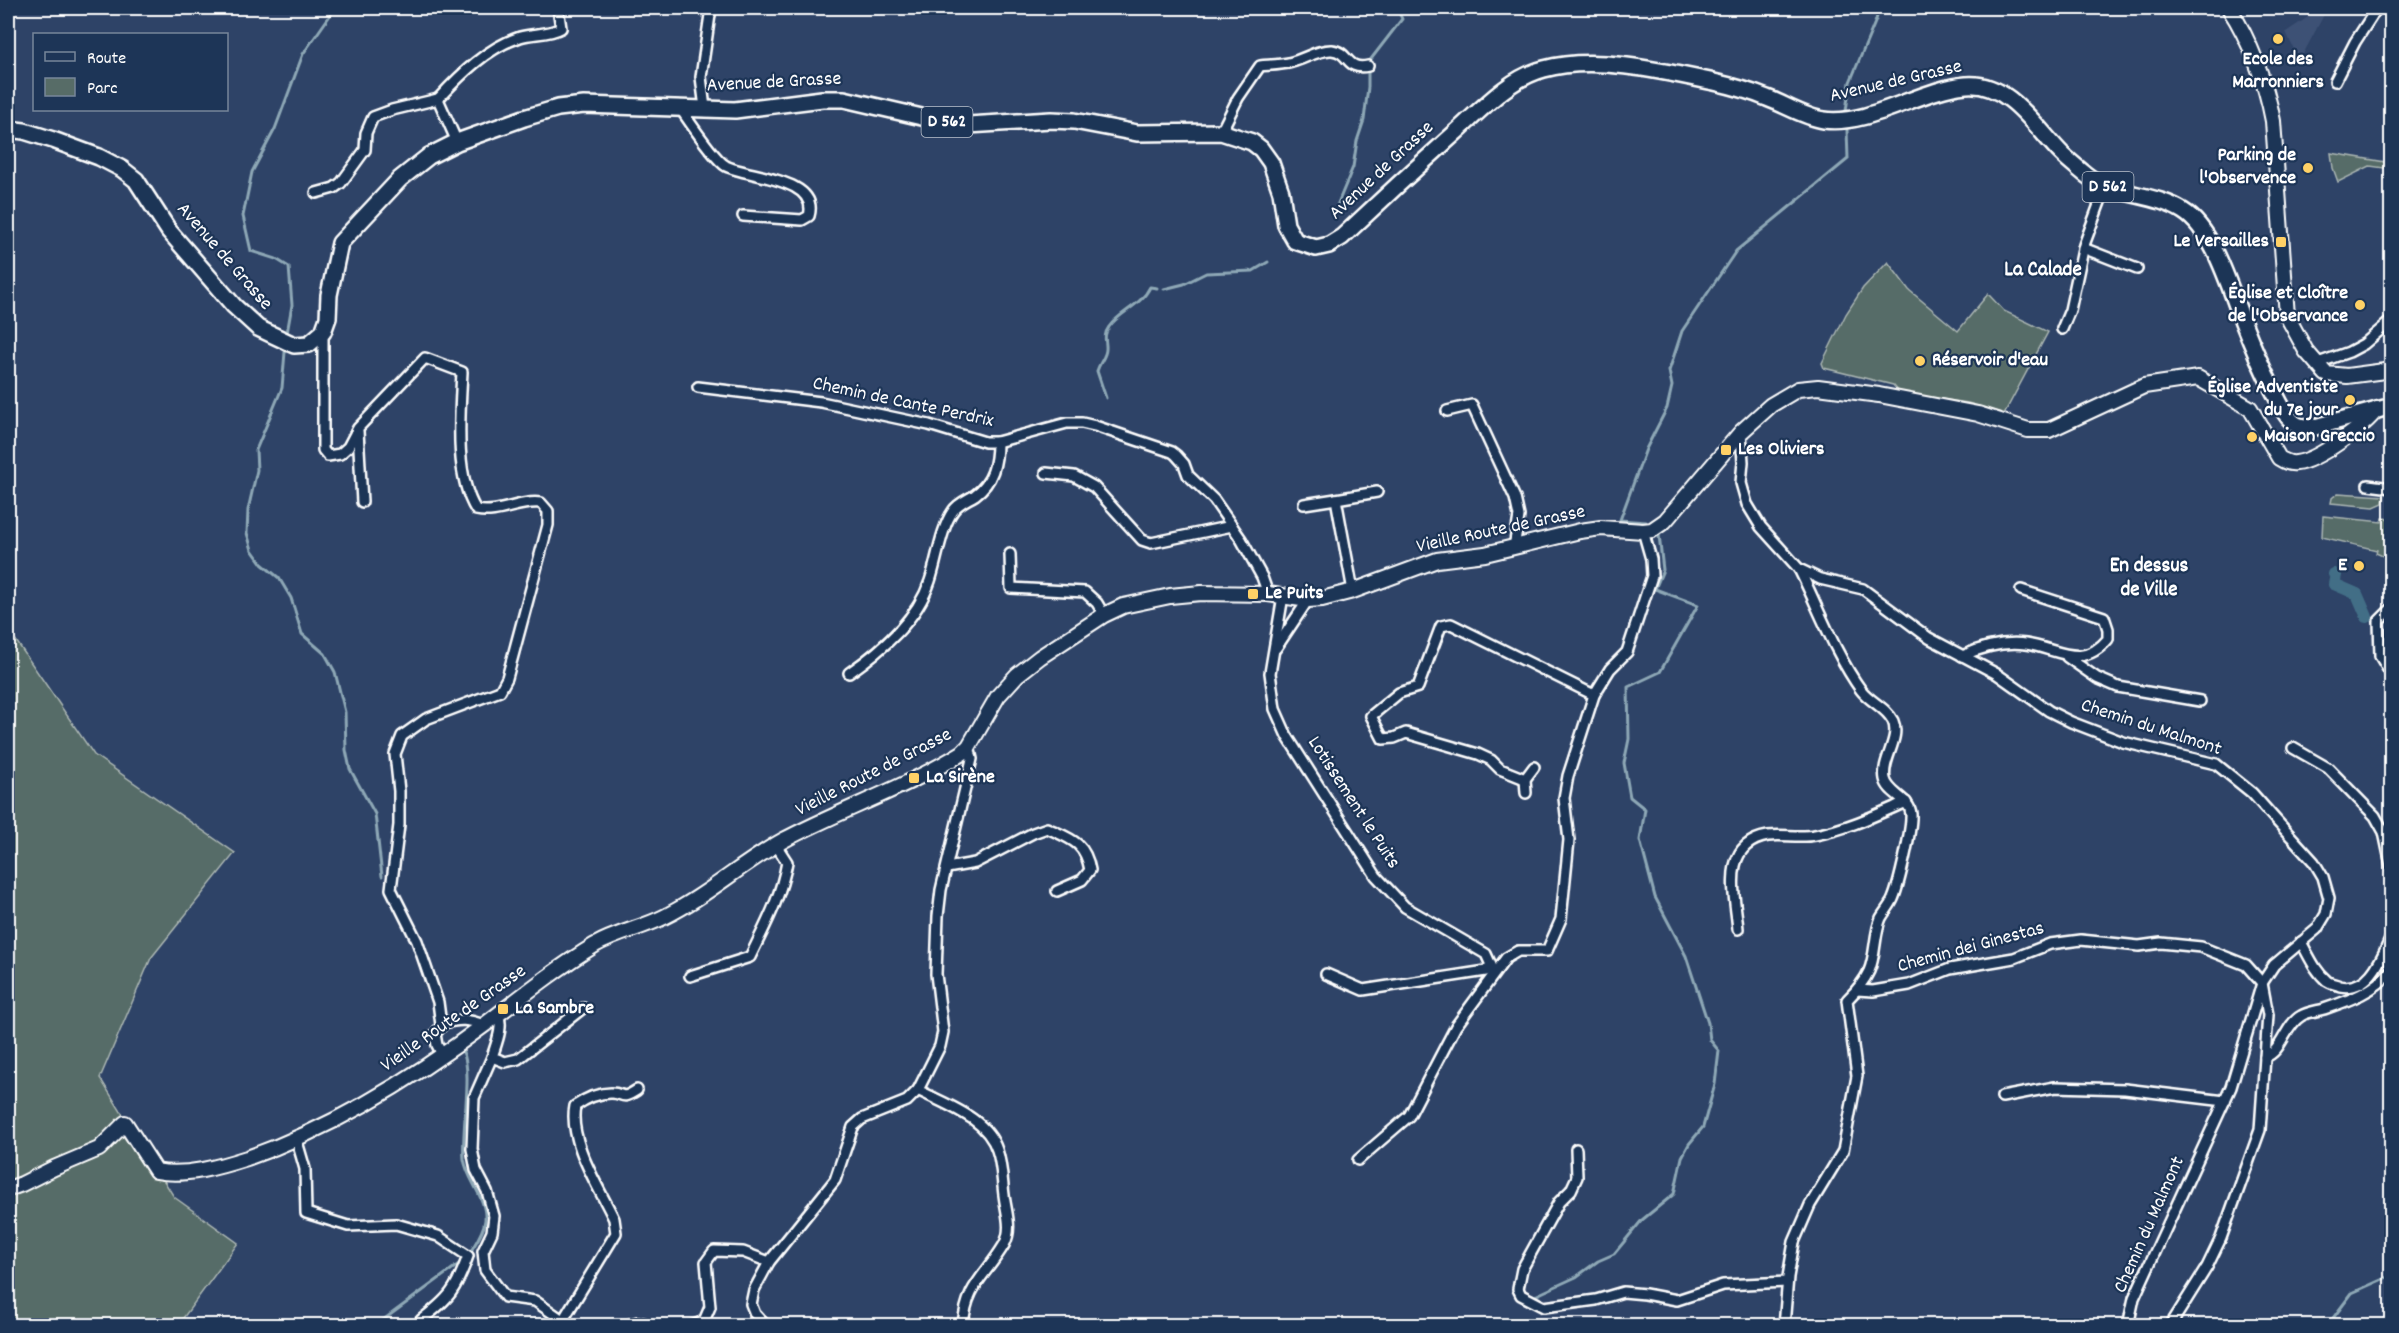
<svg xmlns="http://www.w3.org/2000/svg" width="2399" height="1333" font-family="Dekko,sans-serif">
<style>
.built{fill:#3e5175}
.green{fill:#576c67;stroke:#abb6b3;stroke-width:1.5}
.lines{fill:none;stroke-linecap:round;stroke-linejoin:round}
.stream{stroke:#8ea8b6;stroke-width:3}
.canal{stroke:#426e86;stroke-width:12}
.street-casing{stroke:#fff;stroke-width:14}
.secondary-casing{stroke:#fff;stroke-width:18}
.primary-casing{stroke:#fff;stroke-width:20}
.street{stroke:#1d3557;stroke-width:9}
.secondary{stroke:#1d3557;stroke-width:14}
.primary{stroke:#1d3557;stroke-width:15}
.poi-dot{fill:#ffd166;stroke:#1d3557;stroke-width:2}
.labels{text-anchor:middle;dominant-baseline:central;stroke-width:4.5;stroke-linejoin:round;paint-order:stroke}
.shield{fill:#1d3557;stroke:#bbc2cd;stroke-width:1.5}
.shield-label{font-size:18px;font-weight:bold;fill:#fff}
.poi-label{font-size:20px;font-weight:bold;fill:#fff;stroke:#1d3557;text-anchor:start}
.street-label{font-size:20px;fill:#fff;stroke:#1d3557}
.neighbourhood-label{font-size:21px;font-weight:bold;fill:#fff;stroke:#1d3557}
</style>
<rect width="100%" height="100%" fill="#2e4367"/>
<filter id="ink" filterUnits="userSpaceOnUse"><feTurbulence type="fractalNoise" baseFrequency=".0167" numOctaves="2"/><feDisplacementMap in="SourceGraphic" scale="12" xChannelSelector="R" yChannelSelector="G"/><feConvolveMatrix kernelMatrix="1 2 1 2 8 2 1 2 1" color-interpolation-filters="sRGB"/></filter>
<g filter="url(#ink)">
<path class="built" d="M2320 9 2325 13 2301 58 2296 54 2286 32Z"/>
<g class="green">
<path d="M2331 153 2391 163V169L2370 166 2338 182 2333 168Z"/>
<path d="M1888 262 1909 290 1958 331 1988 294 2004 311 2048 332 2004 414 1968 403 1900 393 1893 385 1824 368 1822 363 1846 314 1863 288Z"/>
<path d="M2338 493 2384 496 2383 503 2374 507 2331 503 2332 498Z"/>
<path d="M2323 516 2382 522 2383 518 2391 519V565L2383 556 2376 553 2377 550 2322 537Z"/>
<path d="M8 629 94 755 235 853 151 958 100 1078 174 1197 238 1243 178 1325H8Z"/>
</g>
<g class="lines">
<g class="stream">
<path d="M8 12 23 8"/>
<path d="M1846 111 1850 82 1876 20 1879 8"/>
<path d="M1336 208 1353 167 1357 141 1364 120 1368 87V63L1402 19 1397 8"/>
<path d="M1164 289 1184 284 1206 273 1253 271 1268 262"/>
<path d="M287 333 292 305 289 267 276 259 251 251 243 216 252 172 275 129 303 54 331 14 334 8"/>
<path d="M285 352 282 388 256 450 257 470 248 510 247 533 252 550 262 564 279 578 291 598 302 634 325 654 335 672 345 712 346 750 350 769 375 814 382 876"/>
<path d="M1106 398 1097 371C1099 364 1103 360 1105 354 1109 344 1101 338 1109 327 1119 312 1141 306 1150 287L1157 288"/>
<path d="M1646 522 1620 520 1646 449 1667 408 1672 386 1669 371 1682 331 1736 251 1848 159 1847 130"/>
<path d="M463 1052C473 1072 461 1131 464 1159 467 1180 487 1198 485 1220 484 1232 475 1244 469 1254"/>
<path d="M1535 1296 1576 1277 1598 1261 1614 1254 1642 1220 1674 1194 1682 1157 1689 1144 1703 1127 1715 1084 1719 1051 1710 1040 1708 1023 1686 956 1655 897 1640 840 1645 809 1630 797 1624 763 1629 739 1628 687 1660 672 1698 605 1655 589 1663 570 1659 535"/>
<path d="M375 1326 463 1261"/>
<path d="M2327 1326 2352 1293 2392 1275"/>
</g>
<path class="canal" d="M2334 574 2336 575 2334 584 2357 594 2367 617"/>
<defs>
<g id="street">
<path d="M2335 81 2355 42 2377 8"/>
<path d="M680 108C689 121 714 159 726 166 747 177 820 178 809 216L802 220 743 216"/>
<path d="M705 108 701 77 711 8"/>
<path d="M1221 132 1238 98 1260 66C1270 65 1282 65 1292 62 1304 59 1320 49 1332 50 1350 52 1346 71 1368 66"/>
<path d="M457 142 438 99C461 74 487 48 520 37 533 33 549 35 561 28L558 8"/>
<path d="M316 193 334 188 341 183 365 150 366 133 373 117 392 110 438 99"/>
<path d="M2083 248 2137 269"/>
<path d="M2062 329 2070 310 2084 245 2106 186"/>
<path d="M323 332V450L328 456 340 454 348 447 358 428 425 358 462 372C460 413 454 475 476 510 499 515 519 500 541 503L548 511V525L507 678 500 691 426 719 402 736 395 754 399 791V825L391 889 417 941 438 1002 441 1025"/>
<path d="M2315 364 2349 352 2364 344 2392 320"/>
<path d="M698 387 821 402 929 425 985 442H997L1067 423H1082L1095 426 1172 452 1176 455 1184 464 1188 475 1214 500 1241 539 1262 577 1268 594"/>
<path d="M1447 411 1472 405 1515 498 1519 516 1514 548"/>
<path d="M358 431 362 502"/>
<path d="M1741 432 1743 462 1741 483 1747 504 1761 527 1799 569 1820 579 1863 589 1929 638 1997 674 2049 711 2071 722 2123 742 2216 764 2252 793 2275 819 2314 862 2323 877 2329 898 2326 914 2317 929 2274 965 2262 983 2231 1087 2134 1298 2128 1326"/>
<path d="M1046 473 1074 476 1094 487 1142 540 1151 543 1232 526"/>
<path d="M2368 485 2392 488"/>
<path d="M1304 504 1336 499"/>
<path d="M1010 554 1011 588 1085 592 1097 603 1104 615"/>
<path d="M1353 591 1336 499 1377 492"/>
<path d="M1283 596 1270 673 1275 709 1287 736 1376 876 1405 907 1486 954 1491 965 1486 971 1363 990 1326 974"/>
<path d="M2392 608 2379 621 2380 656 2392 676"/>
<path d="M1276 648 1308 600"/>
<path d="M1962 656C1982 647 2004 641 2026 644 2059 649 2082 670 2108 639V629L2104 617 2021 590"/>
<path d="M2067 657 2097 678 2118 687 2200 701"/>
<path d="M849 673C882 650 917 620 930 581 937 560 941 528 953 511 958 503 967 500 975 495 993 482 997 463 997 442"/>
<path d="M2293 748 2328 768 2375 816 2384 832 2392 870"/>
<path d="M1525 779 1500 769 1491 760 1478 754 1406 733 1394 738 1383 739 1371 716 1399 693 1418 687 1441 626 1451 624 1594 695"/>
<path d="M1526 793 1525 779 1534 767"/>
<path d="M947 868 975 863 1033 833 1047 828C1071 839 1085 842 1090 870L1082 880 1057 891"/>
<path d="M1738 929C1735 895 1720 844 1768 836 1783 834 1799 838 1815 835 1847 829 1876 815 1906 802"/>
<path d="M2301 942C2309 956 2315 971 2327 981 2331 984 2336 984 2340 986 2370 992 2382 957 2392 935"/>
<path d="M690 976 750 957C765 926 781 897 787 862L776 845"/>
<path d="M1857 990 1873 991 1909 985 1950 969 2014 958 2050 944 2081 940 2139 946 2161 943 2201 947 2246 965 2262 983 2268 1015 2265 1057C2282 1052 2285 1025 2301 1016 2307 1012 2317 1011 2324 1009 2348 1001 2376 991 2392 970"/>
<path d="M498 1013C504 1027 496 1044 492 1057L505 1062 518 1059 583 1008"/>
<path d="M442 1054 437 1045 435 1034 444 1023C459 1019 469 1019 483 1025"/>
<path d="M492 1057 474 1098 472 1149 476 1170 487 1191 494 1216 492 1232 483 1251 485 1270 505 1297 535 1301 571 1326"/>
<path d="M2002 1097 2055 1087 2125 1089 2225 1101"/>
<path d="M296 1138 305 1169 306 1213 348 1226 396 1224 438 1236 468 1256C456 1290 450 1298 421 1320L422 1326"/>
<path d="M1576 1149 1577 1177 1571 1190 1559 1202 1522 1269 1518 1289 1521 1295 1544 1307 1596 1300 1623 1292 1645 1294 1677 1300 1723 1285 1787 1282"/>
<path d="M1358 1160 1409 1116 1456 1026 1506 958 1518 951H1547L1561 919 1569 840 1564 798 1568 776 1594 695 1610 669 1627 652 1652 576 1651 559 1643 531"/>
<path d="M563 1320 616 1233 614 1219C599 1187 568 1141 575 1106 585 1099 598 1093 611 1093 625 1093 620 1101 637 1090"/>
<path d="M624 1326 638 1322 656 1326"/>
<path d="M692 1326 704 1321 710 1307 706 1262 714 1251 743 1252 769 1262"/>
<path d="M766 1326 755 1314 751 1304 754 1290 769 1262 835 1180 853 1127 862 1119 907 1101 918 1090"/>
<path d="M963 1326C966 1285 985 1277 1004 1245 1013 1229 1006 1212 1004 1195 1002 1180 1002 1164 997 1150 986 1117 946 1105 918 1090L940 1046 943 1032 936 974 938 916 941 890 972 759 969 746"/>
<path d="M1784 1326 1788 1277 1794 1242 1810 1205 1843 1151 1857 1076 1847 1000C1855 992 1864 982 1869 971 1876 955 1874 934 1881 918 1885 911 1890 906 1893 899 1899 885 1912 829 1911 814 1910 798 1888 794 1885 779 1881 760 1901 739 1893 721 1886 707 1870 702 1861 690 1836 656 1818 607 1799 569"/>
<path d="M2170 1326 2207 1267 2221 1238 2260 1130 2265 1057"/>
</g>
<g id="secondary">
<path d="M2229 8C2250 40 2266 83 2273 121L2287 316 2306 351 2326 374 2347 376 2392 370"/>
<path d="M8 1189 22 1184 54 1168 99 1149 125 1123 156 1171C185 1177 219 1167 247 1158 333 1128 414 1078 487 1023 522 996 557 968 595 945 616 933 642 928 664 917 707 896 742 863 784 840 842 809 906 788 962 753L969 746 998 696 1017 675 1040 657 1104 615 1123 606 1170 596 1201 593 1268 594 1308 600 1322 599 1353 591 1437 560 1485 554 1580 531 1601 528 1643 531 1652 530 1665 521 1741 432 1771 405 1798 389 1818 387 1879 395 1978 414 2028 430H2049L2144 386 2198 378 2250 408 2279 458C2284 461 2289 464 2296 463 2317 461 2365 426 2377 409"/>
</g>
<path id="primary" d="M8 129 24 131 53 140 99 157 122 169 136 180 169 231 234 306 258 328 294 345 309 344 323 332 328 318 329 295 340 243 400 179 429 156 457 142 524 118 558 108 584 105 735 110 822 99H844L939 121 968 125 1051 120 1074 121 1137 133 1221 132 1252 142 1261 149 1271 163 1281 192 1286 225 1295 241 1316 248 1329 245 1342 237C1379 202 1417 167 1455 133 1481 110 1509 78 1544 69 1594 55 1663 71 1714 82 1732 86 1750 91 1767 98 1786 105 1804 117 1824 120 1869 126 1921 89 1966 85 2009 81 2036 128 2062 154 2069 161 2078 168 2085 174 2113 197 2153 192 2183 211 2214 230 2230 289 2243 322 2252 345 2262 368 2273 390 2279 401 2286 419 2297 425 2303 428 2309 427 2315 427L2392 406"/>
</defs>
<use href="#street" class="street-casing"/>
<use href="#secondary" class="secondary-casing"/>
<use href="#primary" class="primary-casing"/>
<use href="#street" class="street"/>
<use href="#secondary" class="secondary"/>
<use href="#primary" class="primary"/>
</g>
</g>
<g class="poi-dot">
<circle cx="2278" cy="39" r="6"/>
<circle cx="2308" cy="168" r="6"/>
<rect x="2275" y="236" width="12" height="12" rx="3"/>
<circle cx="2360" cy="305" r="6"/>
<circle cx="1920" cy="361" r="6"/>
<circle cx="2350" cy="400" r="6"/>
<circle cx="2252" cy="437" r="6"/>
<rect x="1720" y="444" width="12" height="12" rx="3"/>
<circle cx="2359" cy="566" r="6"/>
<rect x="1247" y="588" width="12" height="12" rx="3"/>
<rect x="908" y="772" width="12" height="12" rx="3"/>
<rect x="497" y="1003" width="12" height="12" rx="3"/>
</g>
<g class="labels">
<g class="shield">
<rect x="921.5" y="107" width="51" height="30" rx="4.5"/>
<rect x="2082.5" y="172" width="51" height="30" rx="4.5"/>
</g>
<g class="shield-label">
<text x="947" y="122">D 562</text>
<text x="2108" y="187">D 562</text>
</g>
<g class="poi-label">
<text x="2278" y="60" text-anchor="middle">Ecole des<tspan x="2278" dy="23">Marronniers</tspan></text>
<text x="2296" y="156" text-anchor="end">Parking de<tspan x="2296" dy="23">l'Observence</tspan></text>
<text x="2269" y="242" text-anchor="end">Le Versailles</text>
<text x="2348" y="294" text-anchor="end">Église et Cloître<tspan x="2348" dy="23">de l'Observance</tspan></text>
<text x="1932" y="361">Réservoir d'eau</text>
<text x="2338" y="388" text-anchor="end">Église Adventiste<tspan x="2338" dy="23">du 7e jour</tspan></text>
<text x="2264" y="437">Maison Greccio</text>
<text x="1738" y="450">Les Oliviers</text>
<text x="2347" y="566" text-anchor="end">E</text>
<text x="1265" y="594">Le Puits</text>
<text x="926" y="778">La Sirène</text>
<text x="515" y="1009">La Sambre</text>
</g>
<g class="street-label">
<text transform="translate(1896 82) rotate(-13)">Avenue de Grasse</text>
<text transform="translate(774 83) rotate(-3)">Avenue de Grasse</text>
<text transform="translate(1382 171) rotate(-43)">Avenue de Grasse</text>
<text transform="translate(224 257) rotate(49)">Avenue de Grasse</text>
<text transform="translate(903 403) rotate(12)">Chemin de Cante Perdrix</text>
<text transform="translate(1501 530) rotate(-12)">Vieille Route de Grasse</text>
<text transform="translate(2151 728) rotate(18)">Chemin du Malmont</text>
<text transform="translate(874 773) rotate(-27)">Vieille Route de Grasse</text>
<text transform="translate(1353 803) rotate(57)">Lotissement le Puits</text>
<text transform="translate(1971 948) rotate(-15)">Chemin dei Ginestas</text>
<text transform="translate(454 1019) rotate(-35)">Vieille Route de Grasse</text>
<text transform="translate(2150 1225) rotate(-66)">Chemin du Malmont</text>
</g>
<g class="neighbourhood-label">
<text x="2043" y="271">La Calade</text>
<text x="2149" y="567">En dessus<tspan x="2149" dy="24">de Ville</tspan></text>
</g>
</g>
<rect width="2399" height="1333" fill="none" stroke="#1d3557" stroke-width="30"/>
<rect x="15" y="15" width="2369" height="1303" fill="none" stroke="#fff" stroke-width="2" filter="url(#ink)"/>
<rect x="33" y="33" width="195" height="78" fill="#1d3557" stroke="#77869a" stroke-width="1.5"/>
<rect x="45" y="52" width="30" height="9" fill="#1d3557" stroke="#77869a" stroke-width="1.5"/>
<text x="87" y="63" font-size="18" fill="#ffffff">Route</text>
<rect x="45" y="78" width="30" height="18" fill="#576c67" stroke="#77869a" stroke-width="1.5"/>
<text x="87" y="93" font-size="18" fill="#ffffff">Parc</text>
</svg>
